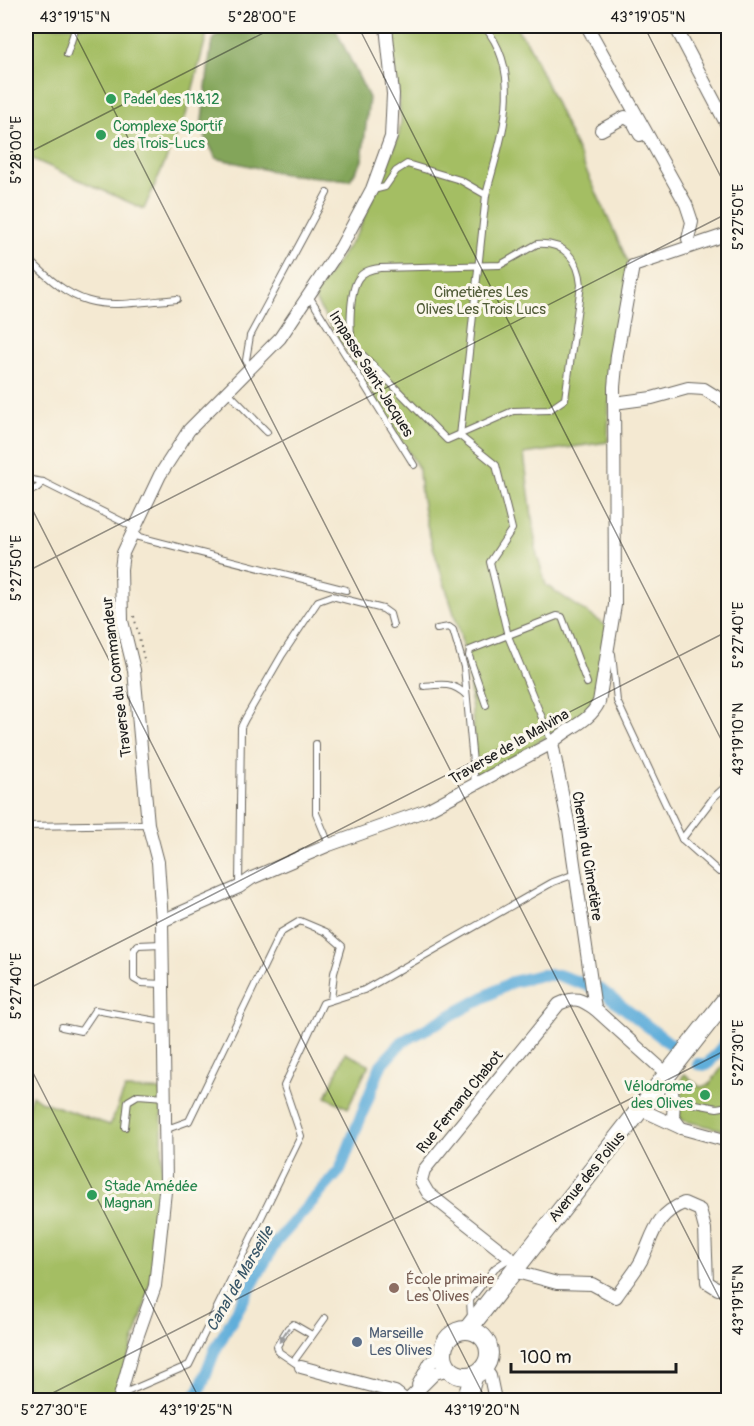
<svg xmlns="http://www.w3.org/2000/svg" width="754" height="1426" font-family="Pangolin,sans-serif">
<style>
.green{fill:#a4be64;stroke:#606d40;stroke-width:1.5}
.forest{fill:#83a55a;stroke:#50603b;stroke-width:1.5}
.lines{fill:none;stroke-linecap:round;stroke-linejoin:round}
.canal{stroke:#61aeda;stroke-width:12}
.lane-casing{stroke:#68645c;stroke-width:8}
.street-casing{stroke:#68645c;stroke-width:14}
.primary-casing{stroke:#68645c;stroke-width:20}
.path{stroke:#68645c;stroke-width:2;stroke-dasharray:1.5 4.5;stroke-linecap:butt}
.lane{stroke:#fff;stroke-width:6}
.street{stroke:#fff;stroke-width:12}
.primary{stroke:#fff;stroke-width:18}
.oneway{fill:#999}
.ticks{fill:none;stroke:#1c1c1c;stroke-width:1.5;stroke-opacity:0.45}
.leisure-dot{fill:#2e9e5b;stroke:#fbf7ec;stroke-width:2}
.education-dot{fill:#8d6e63;stroke:#fbf7ec;stroke-width:2}
.service-dot{fill:#5c6f8a;stroke:#fbf7ec;stroke-width:2}
.labels{text-anchor:middle;dominant-baseline:central;stroke-width:6;stroke-linejoin:round;paint-order:stroke}
.leisure-label{font-size:15px;fill:#27864d;stroke:#fbf7ec;text-anchor:start}
.park-label{font-size:15px;fill:#525d39;stroke:#fbf7ec}
.street-label{font-size:15px;fill:#1c1c1c;stroke:#fbf7ec}
.education-label{font-size:15px;fill:#785e54;stroke:#fbf7ec;text-anchor:start}
.service-label{font-size:15px;fill:#4e5e75;stroke:#fbf7ec;text-anchor:start}
.water-label{font-size:16px;font-style:italic;fill:#385668;stroke:#fbf7ec}
.neatline{fill:none;stroke:#1c1c1c;stroke-width:2}
.ticks-label{font-size:15px;text-anchor:middle;fill:#1c1c1c}
</style>
<rect width="100%" height="100%" fill="#fbf7ec"/>
<filter id="ink" filterUnits="userSpaceOnUse"><feTurbulence type="fractalNoise" baseFrequency=".0167" numOctaves="2"/><feDisplacementMap in="SourceGraphic" scale="12" xChannelSelector="R" yChannelSelector="G"/><feConvolveMatrix kernelMatrix="1 2 1 2 8 2 1 2 1" color-interpolation-filters="sRGB"/></filter>
<filter id="wash" filterUnits="userSpaceOnUse"><feTurbulence type="fractalNoise" baseFrequency=".008" numOctaves="4" result="noise"/><feDisplacementMap in="SourceGraphic" scale="24" xChannelSelector="R" yChannelSelector="G"/><feGaussianBlur stdDeviation="1.35" result="paint"/><feColorMatrix in="noise" values="0 0 0 0 0 0 0 0 0 0 0 0 0 0 0 0 0 1.4 0 .05"/><feComposite in="paint" operator="in"/></filter>
<g filter="url(#wash)">
<rect width="100%" height="100%" fill="#f4e9d2"/>
<g class="green">
<path d="M26 26H209L186 115 144 209 26 156Z"/>
<path d="M389 26H515L529 45 629 264 609 403 608 442 524 454 537 555 546 585 607 626 598 700 587 714 476 778C472 741 474 703 467 667 456 600 421 538 419 469L313 297 358 232 399 134 401 120Z"/>
<path d="M345 1053 369 1064 348 1108 326 1097Z"/>
<path d="M728 1059V1131L684 1121 680 1118 679 1104H682V1077L685 1074 700 1087 709 1085Z"/>
<path d="M125 1089 161 1090C164 1153 162 1226 149 1288 141 1325 126 1362 115 1398L26 1389V1113L32 1095 40 1101 110 1125Z"/>
</g>
<path class="forest" d="M240 26H334L369 98 362 161 350 180 284 174 216 158 201 128 211 47 215 36Z"/>
<g class="lines">
<g class="canal">
<path d="M698 1064 707 1065 728 1040"/>
<path d="M26 1398 46 1400"/>
<path d="M191 1400 200 1389 215 1350 276 1242 340 1170 381 1065 402 1042 512 982 541 975H558L601 990 673 1046"/>
</g>
</g>
</g>
<g filter="url(#ink)">
<g class="lines">
<defs>
<g id="lane">
<path d="M484 26C526 76 500 140 486 195"/>
<path d="M67 54 76 26"/>
<path d="M373 190 385 187 396 171 407 164 460 180 486 195 460 436"/>
<path d="M537 244C564 242 579 259 581 285L565 399 549 410 513 411 447 440 354 346C348 334 350 291 358 279 363 271 371 269 380 268L500 265Z"/>
<path d="M26 256C83 315 100 306 177 299"/>
<path d="M309 296 414 465"/>
<path d="M250 368 246 360 250 336 327 193"/>
<path d="M227 391 267 432"/>
<path d="M460 436 496 465 512 529 490 562 508 636 552 742"/>
<path d="M26 479 43 482 133 527"/>
<path d="M26 493 37 488 43 482"/>
<path d="M131 535 346 590"/>
<path d="M437 629 449 627 453 630 464 667 475 784"/>
<path d="M612 654 617 701 682 839"/>
<path d="M424 686C441 684 453 682 466 695"/>
<path d="M486 705 469 656 470 650 557 616 562 617 587 683"/>
<path d="M316 744V813L329 844"/>
<path d="M725 787 727 746"/>
<path d="M728 790 725 787 714 797 682 839 719 872 728 870"/>
<path d="M26 826 148 824"/>
<path d="M239 886 241 727 245 719 282 655 318 601 332 596 383 609 390 614 393 625"/>
<path d="M162 944 138 945 134 950V979L141 983 163 984"/>
<path d="M62 1027 81 1031 95 1010 163 1022"/>
<path d="M674 1100 717 1108 728 1106"/>
<path d="M125 1127 128 1101 138 1095 165 1097"/>
<path d="M167 1129 189 1121 280 933 300 921 326 932 342 946 334 973 331 1000"/>
<path d="M471 1318 470 1300 495 1268 510 1258"/>
<path d="M294 1361 325 1318"/>
<path d="M301 1367 279 1352 277 1346 288 1328 293 1324 312 1335"/>
<path d="M122 1394 189 1365 301 1136 284 1086 323 1003 364 990 553 882 575 874"/>
</g>
<g id="street">
<path d="M587 26 686 204 692 222 688 239"/>
<path d="M675 26 728 127"/>
<path d="M601 130 625 117 633 122 640 135"/>
<path d="M614 403 652 398 688 388 704 389 728 404"/>
<path d="M552 743 568 822 595 1009 667 1074 674 1100 673 1117 681 1128"/>
<path d="M162 921 239 887 252 878 329 845 427 810 552 743C569 726 588 724 599 702L615 605 614 387 617 355 633 266 728 234"/>
<path d="M640 1109 681 1128 728 1141"/>
<path d="M518 1264 428 1193 421 1181 424 1170 559 1004C575 996 581 999 595 1009"/>
<path d="M513 1271 557 1283 592 1284 616 1297C624 1285 634 1274 641 1261 654 1235 654 1215 684 1203L700 1210 705 1229 707 1282 718 1289 728 1284"/>
<path d="M301 1367 395 1392 405 1400"/>
<path d="M484 1368 490 1376 495 1400"/>
<path d="M418 1385 430 1363 442 1355"/>
<path d="M119 1400 133 1349 155 1286 166 1182 162 921 158 862 148 824 134 670 122 621 121 569 123 553 160 475 189 430 280 338 341 247 372 189 391 137 393 94 386 26"/>
<path d="M408 1400 435 1373 449 1369"/>
</g>
<g id="primary">
<path d="M468 1329 728 997"/>
<circle cx="466" cy="1353" r="23"/>
<path d="M466 1400 474 1375"/>
</g>
</defs>
<use href="#lane" class="lane-casing"/>
<use href="#street" class="street-casing"/>
<use href="#primary" class="primary-casing"/>
<path class="path" d="M134 616 145 663"/>
<use href="#lane" class="lane"/>
<use href="#street" class="street"/>
<use href="#primary" class="primary"/>
</g>
<defs><path id="oneway-solid" d="M-6-.8H1V-3.2L6.5 0L1 3.2V.8H-6Z" transform="scale(1.5)"/></defs>
<use class="oneway" href="#oneway-solid" transform="translate(284 1335) rotate(123)"/>
</g>
<path class="ticks" d="M71 26 728 1315M358 26 728 753M644 26 728 191M26 154 277 26M26 497 486 1400M26 572 728 213M26 990 728 631M26 1059 200 1400M39 1400 728 1049"/>
<g class="leisure-dot">
<circle cx="111" cy="99" r="6"/>
<circle cx="101" cy="135" r="6"/>
<circle cx="705" cy="1095" r="6"/>
<circle cx="92" cy="1195" r="6"/>
</g>
<circle class="education-dot" cx="394" cy="1288" r="6"/>
<circle class="service-dot" cx="357" cy="1342" r="6"/>
<g class="labels">
<g class="leisure-label">
<text x="123" y="99">Padel des 11&amp;12</text>
<text x="113" y="126">Complexe Sportif<tspan x="113" dy="17">des Trois-Lucs</tspan></text>
<text x="693" y="1086" text-anchor="end">Vélodrome<tspan x="693" dy="17">des Olives</tspan></text>
<text x="104" y="1186">Stade Amédée<tspan x="104" dy="17">Magnan</tspan></text>
</g>
<g class="park-label">
<text x="481" y="292">Cimetières Les<tspan x="481" dy="17">Olives Les Trois Lucs</tspan></text>
</g>
<g class="street-label">
<text transform="translate(371 374) rotate(58)">Impasse Saint-Jacques</text>
<text transform="translate(117 677) rotate(-97)">Traverse du Commandeur</text>
<text transform="translate(509 747) rotate(-30)">Traverse de la Malvina</text>
<text transform="translate(587 856) rotate(81)">Chemin du Cimetière</text>
<text transform="translate(460 1102) rotate(-51)">Rue Fernand Chabot</text>
<text transform="translate(587 1177) rotate(-51)">Avenue des Poilus</text>
</g>
<g class="education-label">
<text x="406" y="1279">École primaire<tspan x="406" dy="17">Les Olives</tspan></text>
</g>
<g class="service-label">
<text x="369" y="1333">Marseille<tspan x="369" dy="17">Les Olives</tspan></text>
</g>
<g class="water-label">
<text transform="translate(240 1279) rotate(-60)">Canal de Marseille</text>
</g>
</g>
<rect width="754" height="1426" fill="none" stroke="#fbf7ec" stroke-width="66"/>
<path d="M511 1363v9h165v-9" fill="none" stroke="#1c1c1c" stroke-width="3"/>
<text x="520" y="1363" font-size="18" fill="#1c1c1c" stroke="#fbf7ec" stroke-width="4.5" paint-order="stroke">100 m</text>
<rect x="33" y="33" width="688" height="1360" class="neatline"/>
<g class="ticks-label">
<text x="75" y="22">43°19'15"N</text>
<text x="262" y="22">5°28'00"E</text>
<text x="648" y="22">43°19'05"N</text>
<text transform="translate(16 150) rotate(-90)" y="5">5°28'00"E</text>
<text transform="translate(738 217) rotate(-90)" y="5">5°27'50"E</text>
<text transform="translate(16 568) rotate(-90)" y="5">5°27'50"E</text>
<text transform="translate(738 635) rotate(-90)" y="5">5°27'40"E</text>
<text transform="translate(738 739) rotate(-90)" y="5">43°19'10"N</text>
<text transform="translate(16 986) rotate(-90)" y="5">5°27'40"E</text>
<text transform="translate(738 1053) rotate(-90)" y="5">5°27'30"E</text>
<text transform="translate(738 1300) rotate(-90)" y="5">43°19'15"N</text>
<text x="54" y="1415">5°27'30"E</text>
<text x="196" y="1415">43°19'25"N</text>
<text x="482" y="1415">43°19'20"N</text>
</g>
</svg>
